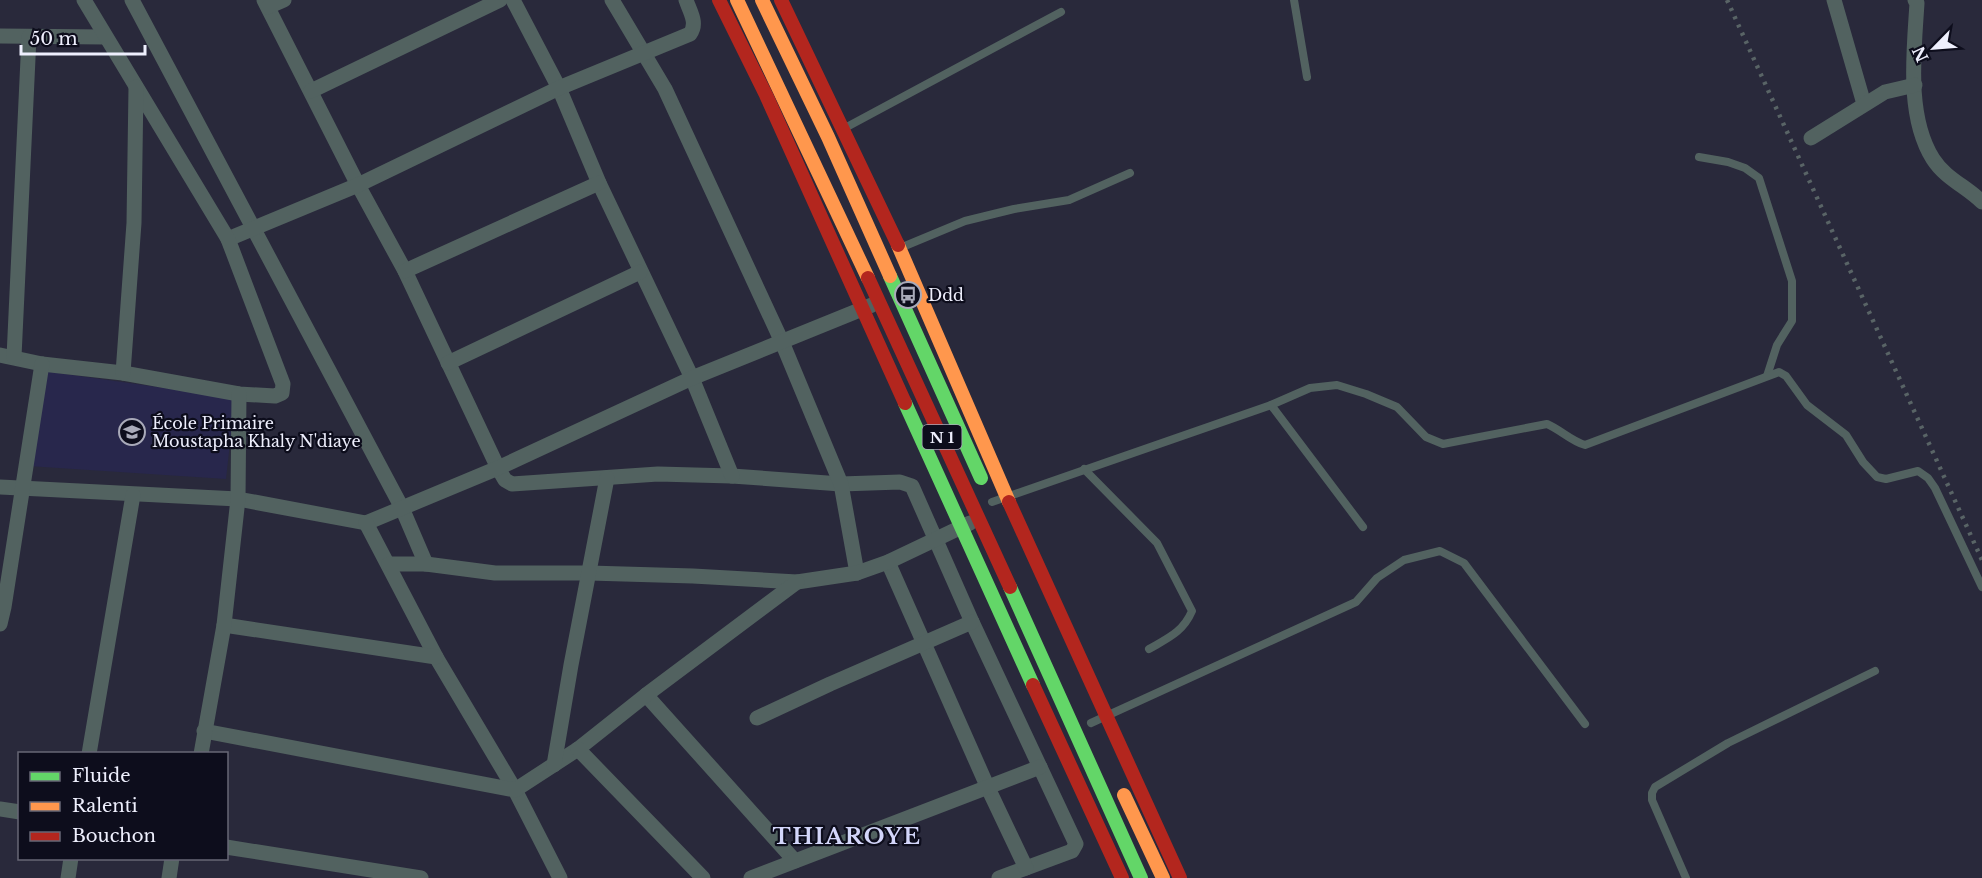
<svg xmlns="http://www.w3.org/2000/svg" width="1982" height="878" font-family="'Libre Baskerville',serif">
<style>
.built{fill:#28274c}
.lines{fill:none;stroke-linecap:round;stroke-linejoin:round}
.lane{stroke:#526260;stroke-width:8}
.street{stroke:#526260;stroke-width:15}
.fast{stroke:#63d668;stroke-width:14}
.slow{stroke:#ff974d;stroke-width:14}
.jam{stroke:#b3261e;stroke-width:14}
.rail{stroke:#596466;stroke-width:4.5;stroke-dasharray:3 6;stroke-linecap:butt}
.labels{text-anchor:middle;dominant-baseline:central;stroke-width:4.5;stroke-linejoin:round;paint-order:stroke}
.shield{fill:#0d0d1c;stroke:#aaabba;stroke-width:1.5}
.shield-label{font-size:15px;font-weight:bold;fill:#eeeffd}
.poi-label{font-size:16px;fill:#eeeffd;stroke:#0d0d1c;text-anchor:start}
.district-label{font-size:22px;font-weight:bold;letter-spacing:1.5px;fill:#d3d6fa;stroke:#0d0d1c}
</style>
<rect width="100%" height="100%" fill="#29293b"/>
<path class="built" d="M44 371 235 398 226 479 28 466Z"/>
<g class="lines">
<g class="lane">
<path d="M1294 0 1307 77"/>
<path d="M843 129 1061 12"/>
<path d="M1699 157 1728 162 1745 168 1759 178 1792 281V321L1777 345 1767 376"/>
<path d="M900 248 965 221 1014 209 1069 200 1130 173"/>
<path d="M1271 405 1363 527"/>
<path d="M1084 469 1157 543 1192 611C1183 632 1168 638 1149 649"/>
<path d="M992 502 1271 405 1310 388 1337 385 1366 394 1397 407 1426 437 1443 444 1547 424C1561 430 1571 441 1585 445L1779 372 1786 376 1807 405 1846 435 1863 462 1877 477 1886 479 1918 471 1928 478 1935 488 1982 587"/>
<path d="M1091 723 1356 602 1377 578 1404 560 1440 551 1464 563 1585 724"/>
<path d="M1686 878 1652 800V793L1655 787 1728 743 1875 671"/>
</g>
<g class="street">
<path d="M132 0 402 508 426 564"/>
<path d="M264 0 358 185 405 271 498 468 505 480 512 484 658 474 732 476 841 484 900 482 912 486 972 622 1076 844 1072 851 999 878"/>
<path d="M513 0 559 88 599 183 692 378 732 476"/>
<path d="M612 0 665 89 782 342 841 484 857 573"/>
<path d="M1834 0 1864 104"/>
<path d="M1915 0 1917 3C1914 52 1906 116 1933 159 1945 178 1967 187 1982 202"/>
<path d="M268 7 284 0"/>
<path d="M0 36 105 37"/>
<path d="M311 91 500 0"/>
<path d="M1811 138 1885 92 1915 85"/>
<path d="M228 239 358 185 559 88 690 34C698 23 690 12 686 0"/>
<path d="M405 271 599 183"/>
<path d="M0 355 42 364 123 373 239 394 275 396 282 393 283 384 228 239 84 0"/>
<path d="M14 357 29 37"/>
<path d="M448 363 640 272"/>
<path d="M123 373 134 223 136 87"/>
<path d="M0 487 238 499 366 523 498 468 692 378 872 305"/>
<path d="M366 523 436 657 515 790 560 878"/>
<path d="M888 562 988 788 1026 868"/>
<path d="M389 564H426L495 573H589L693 576 797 582 857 573 888 562 970 523"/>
<path d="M0 624 4 607 42 364"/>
<path d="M224 625 436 657"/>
<path d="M646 695 795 861"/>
<path d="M757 718 830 684 972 622"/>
<path d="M204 731 515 790 578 749 646 695 797 582"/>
<path d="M578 749 703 878"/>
<path d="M89 754 133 495"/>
<path d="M201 754 224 625 238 499 239 394"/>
<path d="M554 765 571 665 607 478"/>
<path d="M0 809 20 812"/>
<path d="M226 847 421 878"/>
<path d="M68 878 71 858"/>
<path d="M169 878 172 858"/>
<path d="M751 878 1040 767"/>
</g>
<g class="fast">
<path d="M890 276 981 478"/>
<path d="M905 403 1033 685"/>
<path d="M1010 587 1141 878"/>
</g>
<g class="slow">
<path d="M737 0 868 278"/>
<path d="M762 0 828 137 890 276"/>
<path d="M898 245 1009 502"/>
<path d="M1124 795 1163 878"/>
</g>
<g class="jam">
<path d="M719 0 766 95 905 403"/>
<path d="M781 0 898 245"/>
<path d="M868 278 1010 587"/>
<path d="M1009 502 1180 878"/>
<path d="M1033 685 1122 878"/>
</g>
<path class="rail" d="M1727 0 1982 560"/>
</g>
<defs>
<symbol id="bus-ring" viewBox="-11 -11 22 22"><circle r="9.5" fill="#0d0d1c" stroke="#a9aab9" stroke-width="1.5"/><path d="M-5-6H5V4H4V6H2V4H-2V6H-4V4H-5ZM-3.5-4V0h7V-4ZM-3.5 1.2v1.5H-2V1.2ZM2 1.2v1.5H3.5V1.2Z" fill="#a9aab9"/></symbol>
<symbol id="school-ring" viewBox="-11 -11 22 22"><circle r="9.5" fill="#0d0d1c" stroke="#a9aab9" stroke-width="1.5"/><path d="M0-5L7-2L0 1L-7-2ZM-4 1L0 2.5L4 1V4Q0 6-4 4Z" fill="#a9aab9"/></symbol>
</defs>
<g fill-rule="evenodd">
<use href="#bus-ring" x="893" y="280" width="30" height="30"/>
<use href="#school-ring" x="117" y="417" width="30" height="30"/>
</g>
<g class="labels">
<rect class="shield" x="922.5" y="425" width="39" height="24" rx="4.5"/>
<g class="shield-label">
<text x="942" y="437">N 1</text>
</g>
<g class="poi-label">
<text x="928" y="295">Ddd</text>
<text x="152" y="423">École Primaire<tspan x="152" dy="18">Moustapha Khaly N'diaye</tspan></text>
</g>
<g class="district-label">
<text x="847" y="836">THIAROYE</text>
</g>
</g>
<rect x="18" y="752" width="210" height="108" fill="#0d0d1c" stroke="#676776" stroke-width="1.5"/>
<rect x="30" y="772" width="30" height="9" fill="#63d668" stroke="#676776" stroke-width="1.5"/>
<text x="72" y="782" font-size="18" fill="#eeeffd">Fluide</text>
<rect x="30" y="802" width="30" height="9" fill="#ff974d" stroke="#676776" stroke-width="1.5"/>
<text x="72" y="812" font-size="18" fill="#eeeffd">Ralenti</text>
<rect x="30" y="832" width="30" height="9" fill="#b3261e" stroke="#676776" stroke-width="1.5"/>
<text x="72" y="842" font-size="18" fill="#eeeffd">Bouchon</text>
<g transform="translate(1934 48) rotate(245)" stroke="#0d0d1c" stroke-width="4.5" paint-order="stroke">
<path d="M0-4.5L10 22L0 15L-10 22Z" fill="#eeeffd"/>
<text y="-9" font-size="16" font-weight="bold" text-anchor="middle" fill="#eeeffd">N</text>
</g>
<path d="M21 45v9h124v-9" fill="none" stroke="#eeeffd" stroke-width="3"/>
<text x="30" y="45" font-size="18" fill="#eeeffd" stroke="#0d0d1c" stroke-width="4.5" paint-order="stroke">50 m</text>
</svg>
